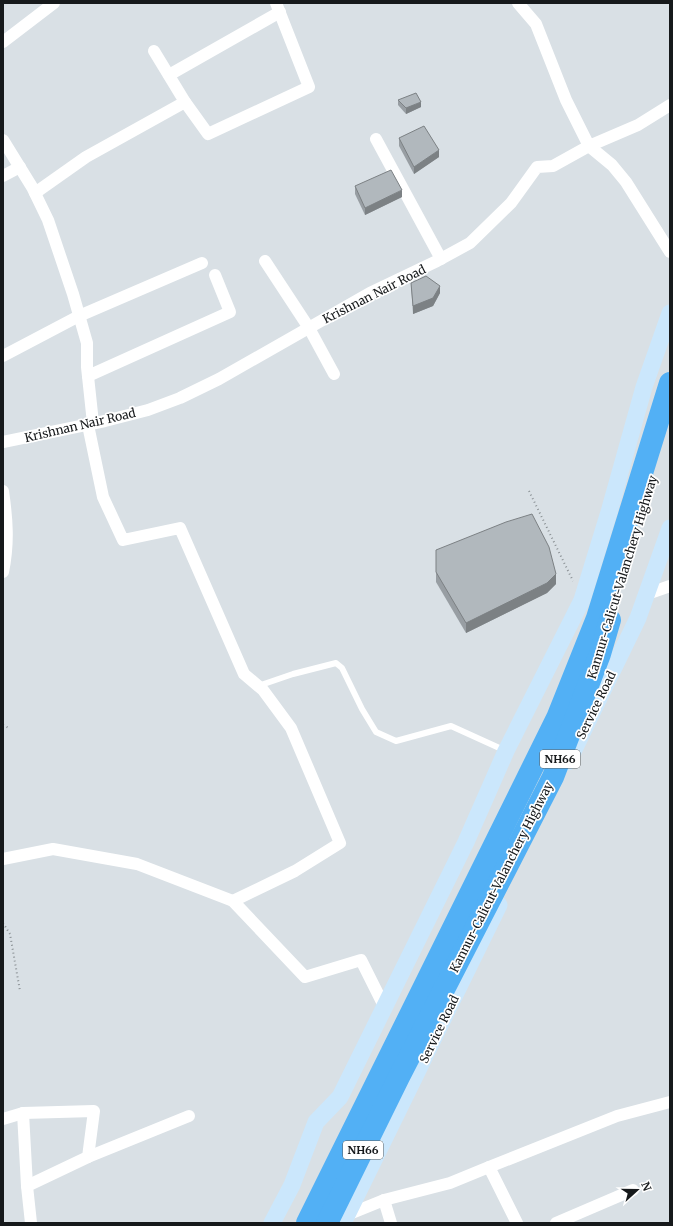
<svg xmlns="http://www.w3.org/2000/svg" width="673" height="1226" font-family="Merriweather,serif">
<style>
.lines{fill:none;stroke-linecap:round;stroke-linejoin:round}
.path{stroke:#8b9195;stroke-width:2;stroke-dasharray:1 3;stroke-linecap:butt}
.lane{stroke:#fff;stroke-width:6}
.street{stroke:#fff;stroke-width:12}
.secondary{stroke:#cbe7fc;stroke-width:17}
.highway{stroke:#52b0f5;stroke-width:22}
.wall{fill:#989ea3}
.shaded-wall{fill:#7c8184}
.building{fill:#b1b8bd;stroke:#7c8184}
.labels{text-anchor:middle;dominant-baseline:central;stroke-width:3.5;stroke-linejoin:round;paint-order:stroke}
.shield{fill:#fff;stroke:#5c5e5f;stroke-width:1}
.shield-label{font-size:11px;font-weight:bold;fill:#16191b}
.street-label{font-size:12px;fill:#16191b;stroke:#fff}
</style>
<rect width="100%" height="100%" fill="#d9e0e5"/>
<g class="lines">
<g class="path">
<path d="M529 491 573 581"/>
<path d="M3 725 9 728"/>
<path d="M3 923 10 934 20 991"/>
</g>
<path class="lane" d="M258 686 293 674 336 663 342 668 362 709 376 732 396 741 451 726 506 751"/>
<g class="street">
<path d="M518 3 536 24 566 100 589 146 638 125 670 105"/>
<path d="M3 42 54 3"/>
<path d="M169 75 280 12"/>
<path d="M185 102 208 134 309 87 276 3"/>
<path d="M376 139 441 259"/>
<path d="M3 140 32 187 48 220 73 294 87 343V367L93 423"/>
<path d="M3 176 20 167"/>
<path d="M35 193 86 157 185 102 154 51"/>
<path d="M265 261 309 328 334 374"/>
<path d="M3 356 79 316 202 263"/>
<path d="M88 376 230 312 215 275"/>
<path d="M88 425 103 497 123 540 180 528 244 674 263 690 291 728 340 843 295 871 233 901 305 977 361 960 385 1008"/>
<path d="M3 442 105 421 148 410 180 398 219 379 370 293 437 261 470 243 511 203 537 167 553 166 589 146 612 165 626 182 670 252"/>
<path d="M3 491C7 519 9 543 3 572"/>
<path d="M647 594 670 586"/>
<path d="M3 859 53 849 137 864 233 901"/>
<path d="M23 1113 27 1186"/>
<path d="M3 1119 23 1113 94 1111 88 1157 27 1186 31 1223"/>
<path d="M88 1157 189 1116"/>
<path d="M384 1200 391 1223"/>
<path d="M347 1215 384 1200 450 1183 489 1167"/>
<path d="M517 1223 489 1167 617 1116 670 1102"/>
<path d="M556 1223 633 1190"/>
</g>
<g class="secondary">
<path d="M568 762 638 618 670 528"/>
<path d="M272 1223 292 1185 316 1122 340 1097 466 842 506 751 582 600 609 512 644 387 670 313"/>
<path d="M343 1223 499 905"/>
</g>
<g class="highway">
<path d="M307 1223 557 718 597 618 670 383"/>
<path d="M327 1223 399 1077 553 777 600 654 610 620"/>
</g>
</g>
<g class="wall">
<path d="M398 100 421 107 406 114 398 105Z"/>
<path d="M399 138 439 157 414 174 399 146Z"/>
<path d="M355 186 402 197 365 215 355 194Z"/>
<path d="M411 283 440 293 433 306 413 314Z"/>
<path d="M436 550 556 584 547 593 466 633 436 582Z"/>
</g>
<g class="shaded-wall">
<path d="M421 102V107L406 114V108Z"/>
<path d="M439 150V157L414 174V167Z"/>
<path d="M402 190V197L365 215V208Z"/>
<path d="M440 286V293L433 306 413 314V306Z"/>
<path d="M556 574V584L547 593 466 633V623Z"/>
</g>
<g class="building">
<path d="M416 93 421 102 406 108 398 100Z"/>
<path d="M424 126 439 150 414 167 399 138Z"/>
<path d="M391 170 402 190 365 208 355 186Z"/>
<path d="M426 276 440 286 433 298 413 306 411 283Z"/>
<path d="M532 514 549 547 556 574 547 583 466 623 436 572V550L506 522Z"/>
</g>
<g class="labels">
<g class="shield">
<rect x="540" y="750" width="40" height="18" rx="3"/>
<rect x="343" y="1141" width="40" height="18" rx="3"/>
</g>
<g class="shield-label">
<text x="560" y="759">NH66</text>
<text x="363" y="1150">NH66</text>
</g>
<g class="street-label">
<text transform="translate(374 294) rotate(-27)">Krishnan Nair Road</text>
<text transform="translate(80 425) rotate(-13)">Krishnan Nair Road</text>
<text transform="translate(622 577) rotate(-73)">Kannur-Calicut-Valanchery Highway</text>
<text transform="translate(596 705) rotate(-64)">Service Road</text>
<text transform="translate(501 877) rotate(-63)">Kannur-Calicut-Valanchery Highway</text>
<text transform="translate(439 1029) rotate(-64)">Service Road</text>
</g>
</g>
<rect width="673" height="1226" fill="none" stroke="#16191b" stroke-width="8"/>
<g transform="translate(637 1190) rotate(69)" stroke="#ffffff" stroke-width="3" paint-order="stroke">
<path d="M0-3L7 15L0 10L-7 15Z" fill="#16191b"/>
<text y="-6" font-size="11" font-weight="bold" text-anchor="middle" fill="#16191b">N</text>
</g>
</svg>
